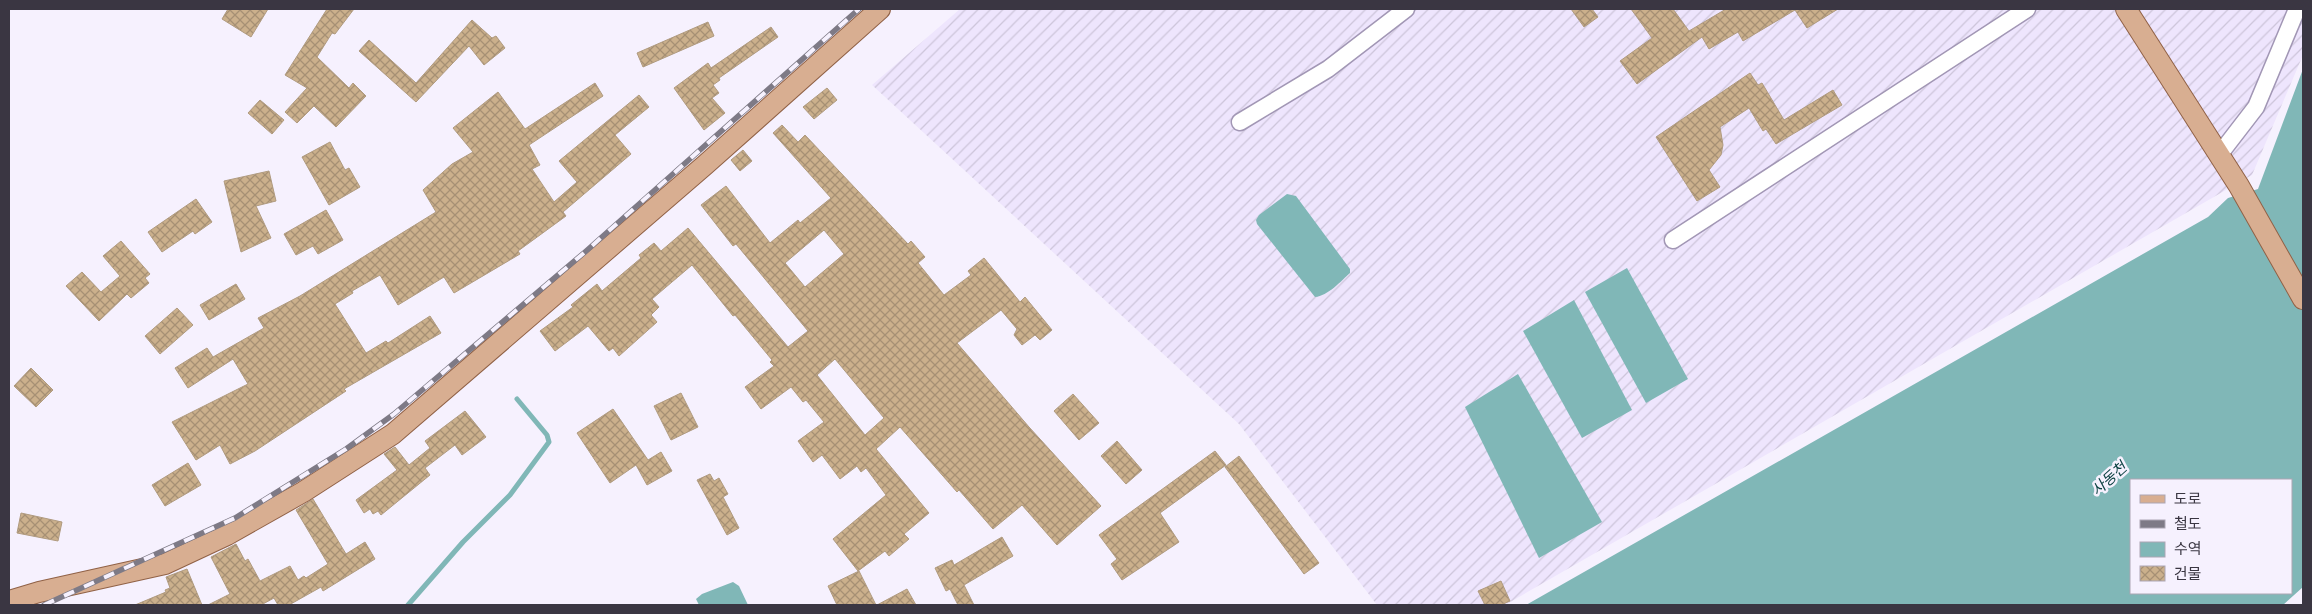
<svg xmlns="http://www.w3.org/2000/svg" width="2312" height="614" font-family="'Roboto Condensed','Noto Sans KR',sans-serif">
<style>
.industrial{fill:url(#industrial-furrows)}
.water{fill:#80b7b7;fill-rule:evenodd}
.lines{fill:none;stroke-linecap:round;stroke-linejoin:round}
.stream{stroke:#80b7b7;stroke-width:5}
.building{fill:url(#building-cross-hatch);stroke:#b09b80;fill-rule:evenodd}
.minor-casing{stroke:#a297b5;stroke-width:19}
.major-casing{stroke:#906146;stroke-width:22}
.minor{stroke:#fff;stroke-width:16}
.major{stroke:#d8ae91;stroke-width:20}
.rail-casing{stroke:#7e7a86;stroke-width:5.5}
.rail{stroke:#f6f1fe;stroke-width:4;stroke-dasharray:11;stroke-linecap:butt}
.labels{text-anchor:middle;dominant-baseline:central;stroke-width:5;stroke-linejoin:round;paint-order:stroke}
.water-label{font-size:15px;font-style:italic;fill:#093f3f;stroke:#f6f1fe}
</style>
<defs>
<pattern id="industrial-furrows" width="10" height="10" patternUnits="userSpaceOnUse" patternTransform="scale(1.25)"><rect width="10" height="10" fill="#eee5fd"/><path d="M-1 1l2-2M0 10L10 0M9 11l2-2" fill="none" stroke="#cdc5da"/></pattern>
<pattern id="building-cross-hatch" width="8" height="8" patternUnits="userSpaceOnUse" patternTransform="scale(1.25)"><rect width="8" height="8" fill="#cbb08c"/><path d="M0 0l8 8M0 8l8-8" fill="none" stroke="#a69074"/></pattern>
</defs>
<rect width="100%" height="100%" fill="#f6f1fe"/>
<path class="industrial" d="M960 9H2303V55L2252 175 1505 605H1377L1239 424 872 85Z"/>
<g class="water">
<path d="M2303 69V587L2283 605H1526L2208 217 2228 198 2258 189ZM2131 480H2291V593H2131Z"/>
<path d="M1287 194 1296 196 1350 269V273C1341 281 1328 296 1315 297L1257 224 1256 220 1259 215Z"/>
<path d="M1627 268 1688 379 1646 403 1585 292Z"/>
<path d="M1574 300 1632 410 1582 438 1523 331Z"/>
<path d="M1518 374 1602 522 1539 558 1465 407Z"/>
<path d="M733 582 739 586 748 605H699L696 599 702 594Z"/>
</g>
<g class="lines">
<path class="stream" d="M408 605 463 542 510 495 549 442 547 435 517 399"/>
</g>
<g class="building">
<path d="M228 9H268L251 37 222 19Z"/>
<path d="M327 9H354L335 34 332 33 317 57 349 88 353 83 366 96 336 127 314 106 297 123 285 112 307 88 285 75Z"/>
<path d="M1571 9H1592L1598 17 1584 27Z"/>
<path d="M1631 9H1673L1689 31 1726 9H1838L1807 28 1795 10 1743 41 1738 32 1709 49 1702 37 1637 84 1620 61 1652 38Z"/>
<path d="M472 20 492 38 496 36 505 48 484 65 469 46 416 102 359 51 369 40 416 83Z"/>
<path d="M708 22 714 36 643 67 637 53Z"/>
<path d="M771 27 778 37 719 78 720 80 713 85 719 93 712 98 725 113 704 130 674 88 708 63 711 68Z"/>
<path d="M1750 73 1758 85 1762 83 1784 120 1833 90 1842 105 1776 144 1766 129 1763 131 1749 108 1720 127 1723 145 1721 155 1709 170 1720 187 1697 201 1656 137Z"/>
<path d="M595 83 603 96 529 145 540 165 532 169 554 202 577 182 559 161 639 95 649 107 615 135 631 154 563 212 566 216 518 251 520 254 454 293 444 277 398 305 380 275 352 291 353 293 335 304 366 353 386 341 388 343 430 316 441 333 344 389 346 391 255 451 230 464 220 445 196 460 172 422 248 384 233 359 188 388 175 368 207 348 213 357 264 328 258 318 300 296 436 212 423 190 452 164 473 152 453 128 498 92 525 129Z"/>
<path d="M827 88 837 100 814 119 803 107Z"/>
<path d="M260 100 284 120 272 134 248 113Z"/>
<path d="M782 125 798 142 805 135 908 244 911 241 925 257 918 263 944 295 971 275 968 271 984 258 1020 302 1025 297 1052 330 1040 340 1035 335 1022 345 1014 335 1017 329 1001 310 957 343 1029 427 1101 506 1057 545 1022 505 993 529 959 490 957 492 900 427 876 449 929 513 904 534 909 539 889 556 885 551 858 571 833 539 886 495 866 468 861 472 857 466 840 479 822 455 813 462 798 441 824 422 806 400 803 402 791 387 761 409 745 387 774 366 770 362 772 360 735 315 733 316 692 265 652 299 659 307 651 315 657 322 619 356 613 348 609 351 588 326 555 351 540 331 573 307 571 305 597 284 602 291 641 258 639 255 654 243 661 251 688 228 788 347 808 331 736 244 733 246 701 205 726 186 770 243 798 220 800 223 831 198 773 133ZM824 230 844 254 805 287 785 263ZM835 359 884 418 865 435 817 375Z"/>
<path d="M330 142 345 170 349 168 360 187 329 205 302 157Z"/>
<path d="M743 150 752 161 740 171 731 160Z"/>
<path d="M269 171 276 201 256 206 271 238 241 252 224 181Z"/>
<path d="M196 199 212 222 195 234 193 231 162 252 148 232Z"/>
<path d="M326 210 343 240 318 254 313 246 296 255 284 234Z"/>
<path d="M121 241 150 274 145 278 149 283 131 298 127 294 99 321 66 286 82 272 101 292 120 276 103 256Z"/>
<path d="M236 284 245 299 209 320 200 305Z"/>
<path d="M177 308 193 325 160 354 145 336Z"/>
<path d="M31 368 53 390 36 407 14 386Z"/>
<path d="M681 393 698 427 671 440 654 406Z"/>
<path d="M1073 394 1099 423 1079 440 1054 411Z"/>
<path d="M613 409 648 460 661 452 672 471 647 485 636 465 610 483 577 433Z"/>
<path d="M465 411 486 437 462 455 455 445 425 468 430 475 381 515 378 511 373 514 370 509 364 513 356 500 397 470 384 454 395 447 409 465 430 448 425 441Z"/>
<path d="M1117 441 1142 470 1126 484 1101 456Z"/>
<path d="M1215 451 1226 465 1160 513 1179 542 1122 580 1111 564 1117 559 1099 535Z"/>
<path d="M1239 456 1319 563 1304 574 1225 467Z"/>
<path d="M188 463 201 485 165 506 152 485Z"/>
<path d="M710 474 714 481 719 478 728 494 723 497 739 528 727 535 697 480Z"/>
<path d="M313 499 346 554 365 542 375 559 323 591 321 587 289 605H278L274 598 261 605H208L230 594 211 557 236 544 245 561 248 559 260 581 290 566 298 580 304 576 306 578 328 564 296 510Z"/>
<path d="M21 513 62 522 58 541 17 533Z"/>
<path d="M1002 537 1013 556 964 585 974 605H958L950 589 946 591 935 568 952 560 954 565Z"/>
<path d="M187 569 202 605H135L166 592 165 590 170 588 166 577Z"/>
<path d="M859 571 876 605H837L828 586Z"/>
<path d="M1501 581 1510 601 1501 605H1485L1478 591Z"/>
<path d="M907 589 916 605H877Z"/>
</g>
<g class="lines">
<defs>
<g id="minor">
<path d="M1240 122 1328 69 1406 9"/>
<path d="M2219 155 2256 107 2297 9"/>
<path d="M1673 240 2027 9"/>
</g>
<g id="major">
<path d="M2126 9 2239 186 2303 299"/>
<path d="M9 601 39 592 165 564 227 535 303 492 393 434 705 165 880 9"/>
</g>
</defs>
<use href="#minor" class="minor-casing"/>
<use href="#major" class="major-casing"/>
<use href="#minor" class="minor"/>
<use href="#major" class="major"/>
<defs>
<path id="rail" d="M44 605 235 518 346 449 394 414 585 252 859 9"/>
</defs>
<use href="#rail" class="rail-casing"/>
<use href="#rail" class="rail"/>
</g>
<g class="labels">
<g class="water-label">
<text transform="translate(2109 479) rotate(-42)">사동천</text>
</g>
</g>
<rect width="2312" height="614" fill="none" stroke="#3a3642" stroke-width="20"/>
<rect x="2130" y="479" width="162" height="115" fill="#f6f1fe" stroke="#aba6b3"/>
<rect x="2140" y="495" width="25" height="8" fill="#d8ae91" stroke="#aba6b3"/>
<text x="2174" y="504" font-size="15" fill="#3a3642">도로</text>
<rect x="2140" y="520" width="25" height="8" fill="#7e7a86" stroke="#aba6b3"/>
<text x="2174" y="529" font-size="15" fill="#3a3642">철도</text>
<rect x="2140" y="542" width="25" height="15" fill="#80b7b7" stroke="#aba6b3"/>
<text x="2174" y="554" font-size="15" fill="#3a3642">수역</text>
<rect x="2140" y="566" width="25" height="15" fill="url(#building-cross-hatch)" stroke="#aba6b3"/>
<text x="2174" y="579" font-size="15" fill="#3a3642">건물</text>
</svg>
